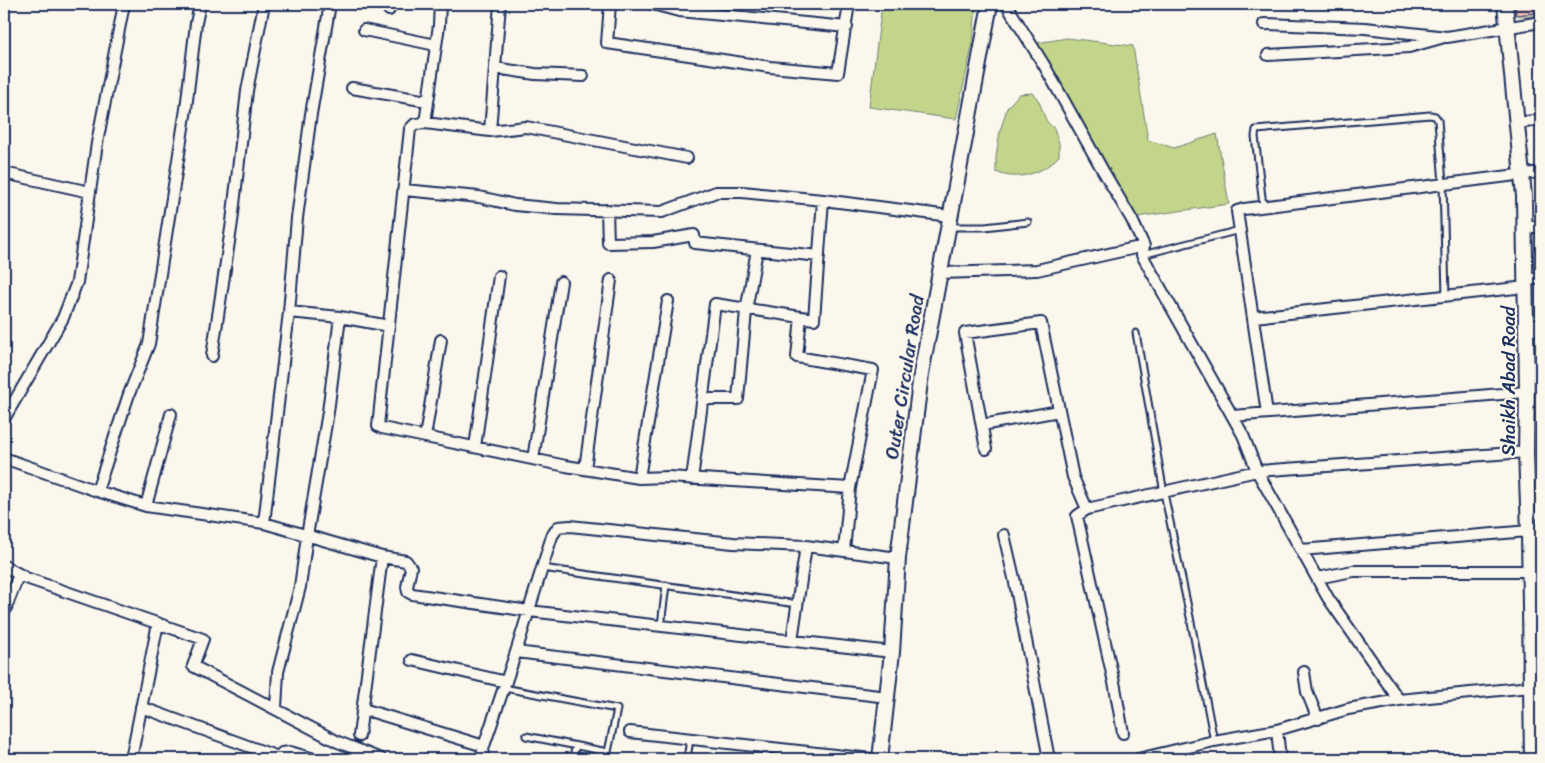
<svg xmlns="http://www.w3.org/2000/svg" width="1545" height="763" font-family="Sriracha,sans-serif">
	<style>
		.green { fill: #c3d58a; stroke: #6f8274 }
		.building { fill: #f8beb1; stroke: #1b2f5e; filter: url(#shadow) }
		.lines { fill: none; stroke-linecap: round; stroke-linejoin: round }
		.lane-casing { stroke: #1b2f5e; stroke-width: 9 }
		.street-casing { stroke: #1b2f5e; stroke-width: 14 }
		.secondary-casing { stroke: #1b2f5e; stroke-width: 18 }
		.lane { stroke: #fbf7ec; stroke-width: 5 }
		.street { stroke: #fbf7ec; stroke-width: 10 }
		.secondary { stroke: #fbf7ec; stroke-width: 14 }
		.labels { text-anchor: middle; stroke-width: 4.5; stroke-linejoin: round; paint-order: stroke }
		.street-label { font-size: 19px; fill: #1b2f5e; stroke: #fbf7ec }
	</style>
	<defs>
		<filter id="shadow"><feDropShadow dx="3" dy="5.5" stdDeviation="2.5" flood-color="#0004"/></filter>
	</defs>
	<rect width="100%" height="100%" fill="#fbf7ec"/>
	<filter id="ink" filterUnits="userSpaceOnUse"><feTurbulence type="fractalNoise" baseFrequency=".02" numOctaves="2"/><feDisplacementMap in="SourceGraphic" scale="10" xChannelSelector="R" yChannelSelector="G"/><feConvolveMatrix kernelMatrix="1 2 1 2 8 2 1 2 1" color-interpolation-filters="sRGB"/></filter>
	<g filter="url(#ink)">
		<path class="green" d="M882 4H976L973 43 956 119 869 107Z
			M1067 38 1133 46 1148 140 1174 148 1217 134 1229 204 1136 217 1037 43Z
			M1032 93C1045 103 1040 120 1054 128L1059 143V156C1044 173 1017 182 996 172V156L1000 131 1007 108 1019 94Z"/>
		<path class="building" d="M1515 4H1541V12L1516 15Z"/>
		<g class="lines">
			<g class="lane-casing">
				<path id="lane" d="M1263 206 1255 136 1256 130 1430 115 1435 116 1438 120 1443 184 1446 296
					M949 227H985L1028 222
					M1142 255 1240 230
					M1136 333 1164 493 1190 617 1214 741
					M1530 518 1541 514
					M542 568 797 604
					M661 625 666 585
					M504 688 617 709 608 752 526 736
					M572 759 576 746
					M687 759 690 739"/>
			</g>
			<g class="street-casing">
				<path id="street" d="M500 4 490 131 425 123 415 124 410 129 378 426 382 428 566 466 639 478 668 477 850 488
					M610 4 607 43 770 67 838 73 849 4
					M652 4 679 11 847 27
					M1006 4 1044 65 1102 169 1132 220 1144 246 1142 255 1243 435 1257 471 1328 598 1399 700
					M389 10 390 4
					M1264 24 1365 28 1447 37 1541 22
					M364 30 436 45
					M1268 55 1409 47 1441 38
					M495 68 535 74 583 76
					M352 88 427 101
					M425 123 439 25 440 4
					M1517 123 1541 120
					M490 131 526 127 687 158
					M4 173 90 192
					M404 190 479 197 515 205 557 209 662 212 716 192H742L823 200
					M607 210 608 243 653 242 694 235 695 243 819 256
					M1525 228 1541 226
					M940 273 1037 270 1144 246
					M1526 280 1541 278
					M289 312 340 317 389 326
					M801 317 797 357 873 370 850 488 844 551
					M1254 317 1526 287
					M212 356 232 222 247 91 264 4
					M703 399H738L746 311 757 250
					M1267 413 1237 211 1244 209 1541 172
					M1233 416 1527 392
					M4 419 63 318 77 282 97 143 124 4
					M982 425 1059 411
					M425 437 441 340
					M475 447 499 276
					M986 449 965 333 1041 323 1073 477 1087 509
					M4 458 97 491 146 506 264 523 382 557 406 561 411 568 407 587 408 592 412 594 529 611 892 652
					M533 459 561 282
					M585 469 611 280
					M639 478 668 301
					M692 479 715 304 814 319 823 200 950 216
					M97 491 129 394 149 344 186 109 196 23 200 4
					M146 506 171 414
					M264 523 289 312 297 218 311 114 330 4
					M1004 535 1014 578 1049 759
					M1301 550 1529 531
					M4 566 26 578 203 639 193 666 338 742 381 759
					M1317 578 1353 571H1530
					M4 613 19 574
					M792 640 806 546
					M516 652 887 697
					M412 660 506 682
					M1304 672 1307 692 1318 719
					M141 707 278 757
					M276 708 278 672 300 587 307 536 328 412 340 317
					M363 709 484 746
					M1277 730 1280 759
					M630 732 871 759
					M1123 733 1115 687 1077 516 1087 509 1257 471 1526 452
					M359 736 382 557
					M131 759 158 623
					M277 759 282 753 290 752 314 759
					M481 759 484 746 516 652 552 536 558 527 570 526 733 543 806 546 898 558
					M1138 759 1214 741 1277 730 1348 709 1399 700 1531 687"/>
			</g>
			<g class="secondary-casing">
				<path id="secondary" d="M1505 4 1524 196 1527 392 1526 452 1529 531 1532 759
					M1526 329 1541 327
					M880 759 892 652 898 558 921 374 990 4"/>
			</g>
			<use href="#lane" class="lane"/>
			<use href="#street" class="street"/>
			<use href="#secondary" class="secondary"/>
		</g>
	</g>
	<g class="labels">
		<g class="street-label">
			<text transform="translate(904 377) rotate(-81)" y="7">Outer Circular Road</text>
			<text transform="translate(1508 381) rotate(-90)" y="7">Shaikh Abad Road</text>
		</g>
	</g>
	<rect width="1545" height="763" fill="none" stroke="#fbf7ec" stroke-width="20"/>
	<rect x="10" y="10" width="1525" height="743" fill="none" stroke="#1b2f5e" stroke-width="2" filter="url(#ink)"/>
</svg>
